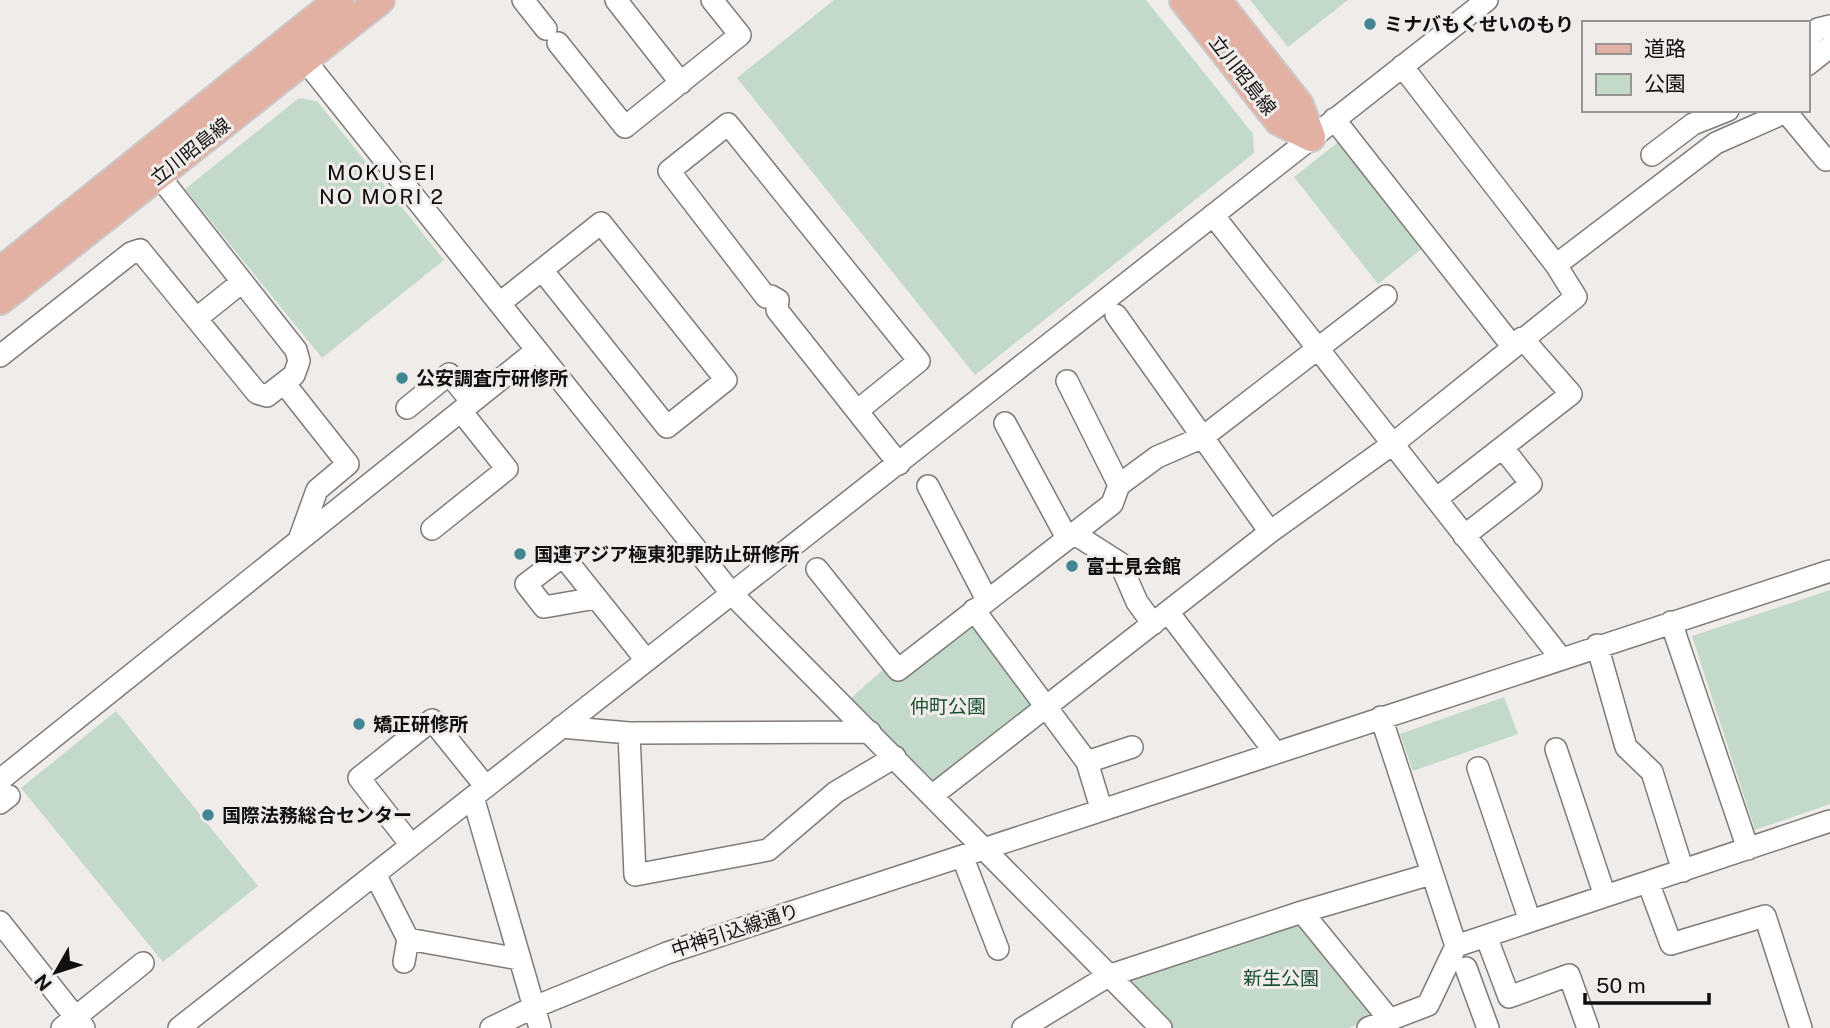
<svg xmlns="http://www.w3.org/2000/svg" width="1830" height="1028" font-family="'Public Sans','Noto Sans JP',sans-serif">
	<style>
		.green { fill: #c3daca }
		.lines { fill: none; stroke-linecap: round; stroke-linejoin: round }
		.minor-casing { stroke: #7e7b78; stroke-width: 24 }
		.major-casing { stroke: #cbcaca; stroke-width: 32 }
		.minor { stroke: #fff; stroke-width: 21 }
		.major { stroke: #e2b1a4; stroke-width: 28 }
		.poi-dot { fill: #418793; stroke: #f0ecea; stroke-width: 2.5 }
		.labels { text-anchor: middle; stroke-width: 6; stroke-linejoin: round; paint-order: stroke }
		.poi-label { font-size: 19px; font-weight: bold; fill: #110f0e; stroke: #f0ecea; text-anchor: start }
		.street-label { font-size: 19px; fill: #110f0e; stroke: #f0ecea }
		.park-label { font-size: 19px; fill: #184f30; stroke: #f0ecea }
		.neighbourhood-label { font-size: 21px; letter-spacing: 2px; fill: #110f0e; stroke: #f0ecea }
	</style>
	<rect width="100%" height="100%" fill="#f0ecea"/>
	<path class="green" d="M834 0H1146L1253 134 1254 153 975 375 737 78Z
		M1250 0H1348L1288 47Z
		M299 98 317 101 444 260 322 358 185 189Z
		M1341 140 1425 246 1378 284 1294 177Z
		M1830 590V804L1755 830 1692 636Z
		M976 620 1038 701 934 781 851 698 886 667Z
		M1504 697 1518 734 1413 771 1400 734Z
		M116 711 258 886 163 962 21 788Z
		M1301 919 1374 1017 1349 1028H1171L1123 981Z"/>
	<g class="lines">
		<g class="minor-casing">
			<path id="minor" d="M523 0 546 29
				M616 0 681 83
				M1807 39 1818 29 1830 26
				M558 43 625 127 740 35 712 0
				M296 49 732 594 1161 1028
				M1807 65 1830 47
				M1334 119 1513 347
				M1652 155 1693 124 1728 110
				M1213 215 1560 657
				M1556 265 1716 143 1786 112 1826 160 1830 158
				M766 297 669 171 728 124 919 361 857 411
				M766 297 771 296 778 300 777 310 899 464
				M500 303 601 223 726 380 667 427 542 270
				M1116 315 1270 532
				M197 318 242 282
				M0 356 131 253 140 250 257 393 267 396 294 375 299 361 296 350 159 176
				M1067 381 1119 485
				M284 383 348 464 317 490 299 540
				M407 408 449 374 472 402
				M1005 423 1067 538
				M928 486 987 600
				M1436 499 1571 394 1522 338
				M432 529 507 469 461 411
				M1073 533 1120 563 1137 602 1153 624
				M1464 536 1531 484 1503 448
				M817 569 898 670 1112 504 1119 485 1157 457 1203 437 1386 296
				M596 598 544 607 526 584 563 556 635 646 645 659
				M974 610 1087 762 1101 808
				M1168 612 1274 751
				M1671 622 1748 849
				M1597 645 1626 747 1652 772 1683 871
				M1381 717 1456 946 1830 821
				M561 727 629 733 870 732
				M629 733 635 875 768 850 836 792 895 757
				M1556 749 1605 896
				M1087 762 1132 747
				M1478 768 1530 921
				M0 780 537 350
				M933 795 1270 532 1394 443 1576 297 1556 265 1402 66
				M473 797 540 1028
				M0 803 9 796
				M411 845 359 778 432 720 486 787
				M966 866 998 949
				M375 874 408 939 404 962
				M1648 882 1671 944 1765 916 1801 1028
				M1302 912 1389 1019
				M0 922 84 1028
				M1486 936 1509 997 1569 975 1588 1028
				M408 939 519 959
				M1466 968 1488 1028
				M62 1028 143 963
				M179 1028 1487 0
				M491 1028 532 1008 667 953 1830 571
				M1023 1028 1108 976 1302 912 1431 874
				M1368 1028 1428 1005 1456 946"/>
		</g>
		<g class="major-casing">
			<path id="major" d="M1184 0 1279 121 1311 137
				M1216 0 1299 105 1311 137
				M0 272 339 0
				M0 300 380 0"/>
		</g>
		<use href="#minor" class="minor"/>
		<use href="#major" class="major"/>
	</g>
	<g class="poi-dot">
		<circle cx="1370" cy="24" r="7"/>
		<circle cx="402" cy="378" r="7"/>
		<circle cx="520" cy="554" r="7"/>
		<circle cx="1072" cy="566" r="7"/>
		<circle cx="359" cy="724" r="7"/>
		<circle cx="208" cy="815" r="7"/>
	</g>
	<g class="labels">
		<g class="poi-label">
			<text x="1384" y="31">ミナバもくせいのもり</text>
			<text x="416" y="385">公安調査庁研修所</text>
			<text x="534" y="561">国連アジア極東犯罪防止研修所</text>
			<text x="1086" y="573">富士見会館</text>
			<text x="373" y="731">矯正研修所</text>
			<text x="222" y="822">国際法務総合センター</text>
		</g>
		<g class="street-label">
			<text transform="translate(1243 75) rotate(52)" y="7">立川昭島線</text>
			<text transform="translate(190 151) rotate(-38)" y="7">立川昭島線</text>
			<text transform="translate(735 930) rotate(-18)" y="7">中神引込線通り</text>
		</g>
		<g class="park-label">
			<text x="948" y="713">仲町公園</text>
			<text x="1281" y="985">新生公園</text>
		</g>
		<g class="neighbourhood-label">
			<text x="382" y="180">MOKUSEI<tspan x="382" dy="24">NO MORI 2</tspan></text>
		</g>
	</g>
	<rect x="1582" y="21" width="228" height="91" fill="#f0ecea" stroke="#979492" stroke-width="2"/>
	<rect x="1596" y="44" width="35" height="10" fill="#e2b1a4" stroke="#979492" stroke-width="2"/>
	<text x="1644" y="56" font-size="21" fill="#110f0e">道路</text>
	<rect x="1596" y="74" width="35" height="21" fill="#c3daca" stroke="#979492" stroke-width="2"/>
	<text x="1644" y="91" font-size="21" fill="#110f0e">公園</text>
	<g transform="translate(56 972) rotate(231)" stroke="#f0ecea" stroke-width="5" paint-order="stroke">
	<path d="M0-5L12 26L0 18L-12 26Z" fill="#110f0e"/>
	<text y="-10" font-size="19" font-weight="bold" text-anchor="middle" fill="#110f0e">N</text>
	</g>
	<path d="M1585 993v10h124v-10" fill="none" stroke="#110f0e" stroke-width="3.5"/>
	<text x="1596" y="993" font-size="21" fill="#110f0e" stroke="#f0ecea" stroke-width="5" paint-order="stroke">50 m</text>
</svg>
